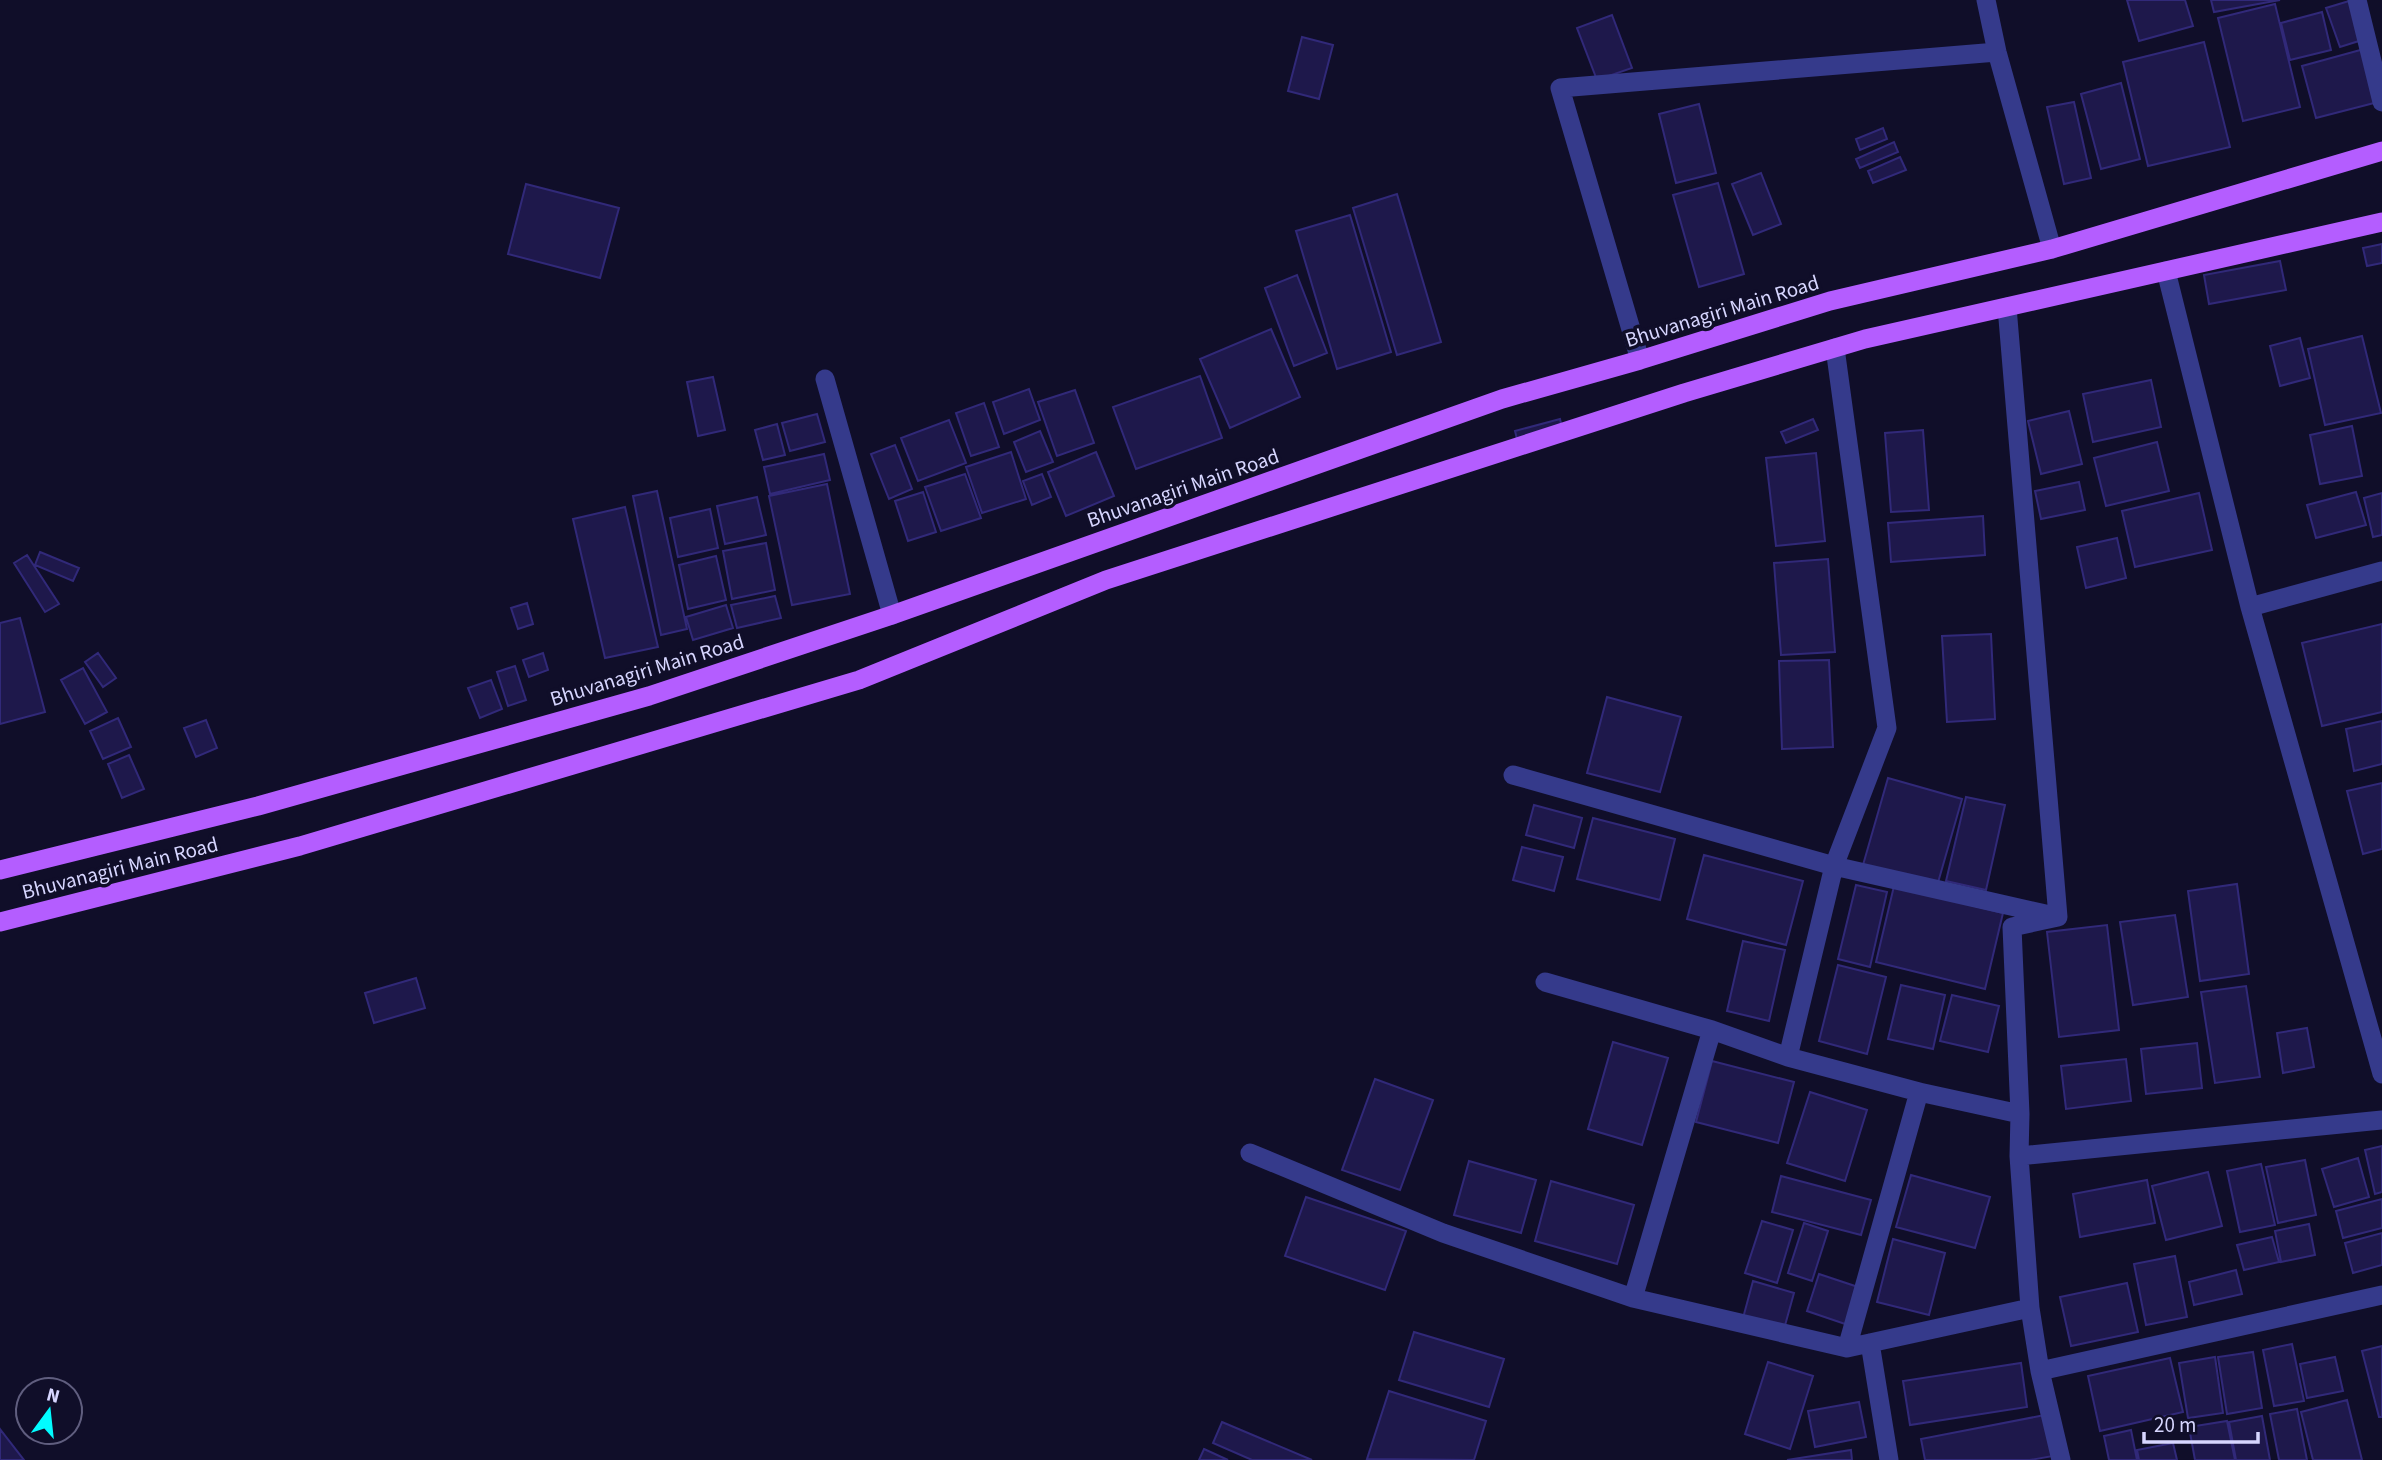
<svg xmlns="http://www.w3.org/2000/svg" width="2382" height="1460" font-family="'Source Sans 3',sans-serif">
	<style>
		.building { fill: #1e184b; stroke: #312979; stroke-width: 2 }
		.lines { fill: none; stroke-linecap: round; stroke-linejoin: round }
		.minor { stroke: #353a8b; stroke-width: 19 }
		.primary { stroke: #b45dff; stroke-width: 19 }
		.labels { text-anchor: middle; stroke-width: 7; stroke-linejoin: round; paint-order: stroke }
		.street-label { font-size: 21px; fill: #d7d6ff; stroke: #100e29 }
	</style>
	<rect width="100%" height="100%" fill="#100e29"/>
	<path class="building" d="M2127 0H2185L2193 26 2139 41Z
		M2211 0H2280L2214 12Z
		M2349 1 2362 40 2340 47 2326 8Z
		M2275 4 2300 107 2243 121 2218 18Z
		M2322 12 2331 50 2290 60 2281 23Z
		M1612 15 1632 68 1597 80 1577 28Z
		M1302 37 1333 45 1319 99 1288 91Z
		M2204 42 2230 147 2148 166 2123 62Z
		M2364 49 2378 102 2316 118 2302 66Z
		M2121 83 2140 159 2101 169 2081 94Z
		M2074 102 2091 178 2064 184 2047 107Z
		M1699 104 1716 173 1676 183 1659 114Z
		M1883 128 1887 139 1860 150 1856 139Z
		M1894 142 1898 152 1860 168 1856 159Z
		M1900 157 1906 170 1873 183 1868 171Z
		M1761 173 1781 224 1753 235 1732 184Z
		M1718 183 1744 274 1699 287 1673 195Z
		M526 184 619 208 600 278 508 254Z
		M1397 194 1441 342 1397 355 1353 208Z
		M1350 215 1391 352 1337 369 1296 231Z
		M2382 244V263L2367 266 2363 248Z
		M2280 261 2286 290 2209 304 2204 275Z
		M1297 275 1327 353 1294 366 1265 288Z
		M1271 329 1300 397 1230 428 1200 359Z
		M2362 336 2381 413 2325 425 2308 349Z
		M2300 338 2310 378 2280 386 2270 346Z
		M1200 376 1222 438 1136 469 1113 407Z
		M713 377 725 430 698 436 687 382Z
		M2151 380 2161 427 2093 442 2083 394Z
		M1029 389 1040 420 1004 434 993 402Z
		M1075 390 1094 443 1057 456 1038 402Z
		M984 403 999 447 971 456 956 413Z
		M2069 411 2082 464 2041 474 2028 421Z
		M817 414 825 442 790 451 782 423Z
		M1560 419 1563 432 1518 443 1515 431Z
		M1813 419 1818 430 1786 443 1781 432Z
		M949 420 966 463 918 481 901 438Z
		M777 424 785 455 763 460 755 430Z
		M2352 426 2362 476 2320 484 2310 435Z
		M1923 430 1929 510 1891 512 1885 433Z
		M1040 431 1053 462 1026 472 1014 442Z
		M2157 442 2169 491 2106 506 2094 458Z
		M895 445 912 489 889 499 871 454Z
		M1011 452 1026 499 982 513 966 467Z
		M1096 452 1114 496 1066 516 1048 472Z
		M1816 453 1825 541 1776 546 1766 458Z
		M824 454 830 480 770 494 764 467Z
		M965 474 981 518 941 531 925 487Z
		M1042 474 1051 497 1032 505 1023 481Z
		M2079 482 2085 510 2041 519 2035 491Z
		M827 484 850 594 792 605 769 496Z
		M657 491 687 629 661 635 633 496Z
		M923 492 936 532 908 541 895 501Z
		M2356 492 2366 525 2316 538 2307 505Z
		M2199 493 2212 550 2135 567 2122 511Z
		M2382 493V535L2373 537 2364 498Z
		M757 497 766 535 725 544 717 506Z
		M625 507 658 647 605 658 573 519Z
		M710 509 718 548 678 557 670 518Z
		M1983 516 1985 555 1891 562 1888 523Z
		M2117 538 2126 578 2086 588 2077 547Z
		M766 543 775 590 732 599 723 551Z
		M40 552 79 568 73 581 35 565Z
		M27 555 59 604 45 612 14 563Z
		M716 556 726 600 688 609 679 565Z
		M1828 559 1835 652 1781 655 1774 563Z
		M775 596 781 618 737 628 731 605Z
		M527 603 533 624 518 629 511 608Z
		M726 605 733 628 693 640 686 617Z
		M20 618 45 712 0 724V623Z
		M2382 624V712L2322 726 2302 643Z
		M1991 634 1995 719 1947 722 1942 636Z
		M98 653 116 678 103 687 85 662Z
		M543 653 548 670 529 677 523 660Z
		M1829 660 1833 747 1782 749 1779 661Z
		M515 666 526 700 508 706 497 672Z
		M83 668 107 712 85 724 61 680Z
		M491 680 502 709 480 718 468 688Z
		M1607 697 1681 717 1660 792 1587 773Z
		M118 718 131 747 103 759 90 731Z
		M206 720 217 748 196 757 184 728Z
		M2382 721V764L2354 771 2346 729Z
		M129 755 144 789 122 798 108 764Z
		M1888 778 1962 799 1937 886 1863 865Z
		M2382 783V849L2363 854 2347 791Z
		M1966 797 2005 805 1986 890 1946 881Z
		M1534 805 1582 818 1574 848 1526 835Z
		M1593 818 1675 839 1660 900 1577 879Z
		M1522 847 1563 857 1554 891 1513 880Z
		M1704 855 1803 881 1786 945 1687 919Z
		M2237 884 2249 974 2200 981 2188 891Z
		M1856 885 1887 892 1870 967 1838 959Z
		M1894 886 2003 913 1985 989 1876 962Z
		M2175 915 2188 997 2133 1005 2120 922Z
		M2107 925 2119 1030 2059 1037 2047 932Z
		M1743 941 1785 950 1769 1021 1727 1011Z
		M1838 965 1886 977 1867 1054 1819 1041Z
		M416 978 425 1008 374 1023 365 993Z
		M1901 985 1945 995 1933 1049 1888 1039Z
		M2246 986 2260 1077 2215 1083 2201 992Z
		M1952 995 1999 1006 1988 1052 1940 1041Z
		M2307 1028 2314 1067 2283 1073 2277 1033Z
		M1613 1042 1668 1058 1642 1145 1588 1129Z
		M2197 1043 2202 1088 2146 1094 2141 1049Z
		M2126 1059 2131 1101 2066 1109 2061 1066Z
		M1712 1061 1794 1082 1778 1143 1696 1122Z
		M1375 1079 1433 1100 1400 1190 1342 1170Z
		M1810 1092 1867 1110 1845 1181 1787 1163Z
		M2382 1146V1192L2375 1194 2365 1150Z
		M2358 1158 2369 1197 2334 1207 2322 1169Z
		M2305 1160 2316 1215 2278 1223 2266 1167Z
		M1469 1161 1536 1180 1521 1233 1454 1215Z
		M2261 1164 2275 1225 2240 1232 2227 1171Z
		M2208 1172 2222 1226 2166 1240 2152 1186Z
		M1911 1175 1990 1197 1975 1248 1896 1227Z
		M1781 1176 1871 1200 1861 1235 1772 1212Z
		M2147 1180 2155 1223 2080 1237 2073 1194Z
		M1551 1181 1634 1205 1617 1264 1535 1241Z
		M1306 1197 1406 1231 1385 1290 1285 1256Z
		M2382 1199V1228L2343 1238 2336 1211Z
		M1762 1221 1793 1230 1777 1283 1745 1273Z
		M1804 1223 1828 1231 1812 1281 1788 1273Z
		M2309 1224 2315 1255 2281 1262 2275 1231Z
		M2382 1233V1265L2353 1273 2345 1243Z
		M2272 1237 2279 1262 2244 1270 2237 1245Z
		M1893 1239 1945 1253 1929 1315 1877 1302Z
		M2175 1256 2187 1317 2146 1325 2134 1264Z
		M2236 1270 2242 1294 2194 1305 2189 1282Z
		M1819 1274 1861 1288 1848 1325 1807 1311Z
		M1753 1281 1794 1293 1784 1329 1743 1318Z
		M2127 1283 2138 1332 2071 1346 2060 1297Z
		M1414 1332 1504 1359 1489 1407 1399 1380Z
		M2292 1344 2304 1401 2274 1406 2263 1350Z
		M2382 1346V1417H2379L2362 1351Z
		M2253 1352 2262 1408 2227 1414 2218 1357Z
		M2215 1357 2223 1413 2188 1418 2179 1363Z
		M2335 1357 2343 1391 2307 1398 2300 1364Z
		M2170 1358 2183 1412 2100 1431 2088 1376Z
		M1768 1362 1813 1376 1790 1449 1745 1434Z
		M2021 1363 2027 1407 1910 1425 1903 1381Z
		M1389 1391 1486 1421 1474 1460 1367 1459Z
		M2347 1400 2362 1460H2313L2301 1412Z
		M1859 1402 1866 1437 1815 1447 1808 1411Z
		M2297 1409 2307 1460H2279L2270 1414Z
		M2045 1415 2053 1456 2030 1460H1925L1921 1439Z
		M2262 1416 2270 1460H2236L2229 1422Z
		M2227 1421 2235 1460H2195L2189 1427Z
		M1222 1422 1312 1460H1252L1213 1443Z
		M0 1429 24 1460H0Z
		M2131 1430 2137 1460H2109L2104 1436Z
		M2173 1443 2177 1460H2139L2137 1450Z
		M1204 1449 1228 1460H1199Z
		M1851 1450 1852 1460H1787Z"/>
	<g class="lines">
		<path class="minor" d="M1986 0 1997 52 2052 249
			M2357 0 2382 102
			M2166 271 2250 607 2382 1074
			M2007 307 2058 917 2012 927 2020 1114 2019 1156 2030 1308 2040 1371 2061 1460
			M1640 360 1560 88 1997 52
			M825 379 892 615
			M2250 607 2382 571
			M1513 775 1834 866 2050 915
			M1545 982 1712 1030 1788 1057 1919 1092 2020 1114
			M1788 1057 1834 866 1887 728 1835 348
			M1250 1153 1443 1233 1633 1298 1847 1348 2030 1308
			M2019 1156 2382 1120
			M1633 1298 1712 1030
			M1870 1343 1889 1460
			M1847 1348 1919 1092
			M2040 1371 2382 1295"/>
		<path class="primary" d="M0 870 258 806 649 696 892 615 1502 399 1640 360 1830 301 2052 249 2382 151
			M0 922 300 846 859 680 1106 580 1684 393 1865 339 2382 222"/>
	</g>
	<g class="labels">
		<g class="street-label">
			<text transform="translate(1722 311) rotate(-17)" y="7">Bhuvanagiri Main Road</text>
			<text transform="translate(1183 488) rotate(-19)" y="7">Bhuvanagiri Main Road</text>
			<text transform="translate(647 670) rotate(-17)" y="7">Bhuvanagiri Main Road</text>
			<text transform="translate(120 868) rotate(-14)" y="7">Bhuvanagiri Main Road</text>
		</g>
	</g>
	<g transform="translate(49 1411) rotate(15)"><circle r="33" fill="#100e29" stroke="#605e7f" stroke-width="2"/>
	<path d="M0-5L12 26L0 18L-12 26Z" fill="#02fcff"/>
	<text y="-10" font-size="19" font-weight="bold" text-anchor="middle" fill="#d7d6ff">N</text>
	</g>
	<path d="M2144 1432v10h114v-10" fill="none" stroke="#d7d6ff" stroke-width="3.5"/>
	<text x="2154" y="1432" font-size="21" fill="#d7d6ff" stroke="#100e29" stroke-width="5" paint-order="stroke">20 m</text>
</svg>
